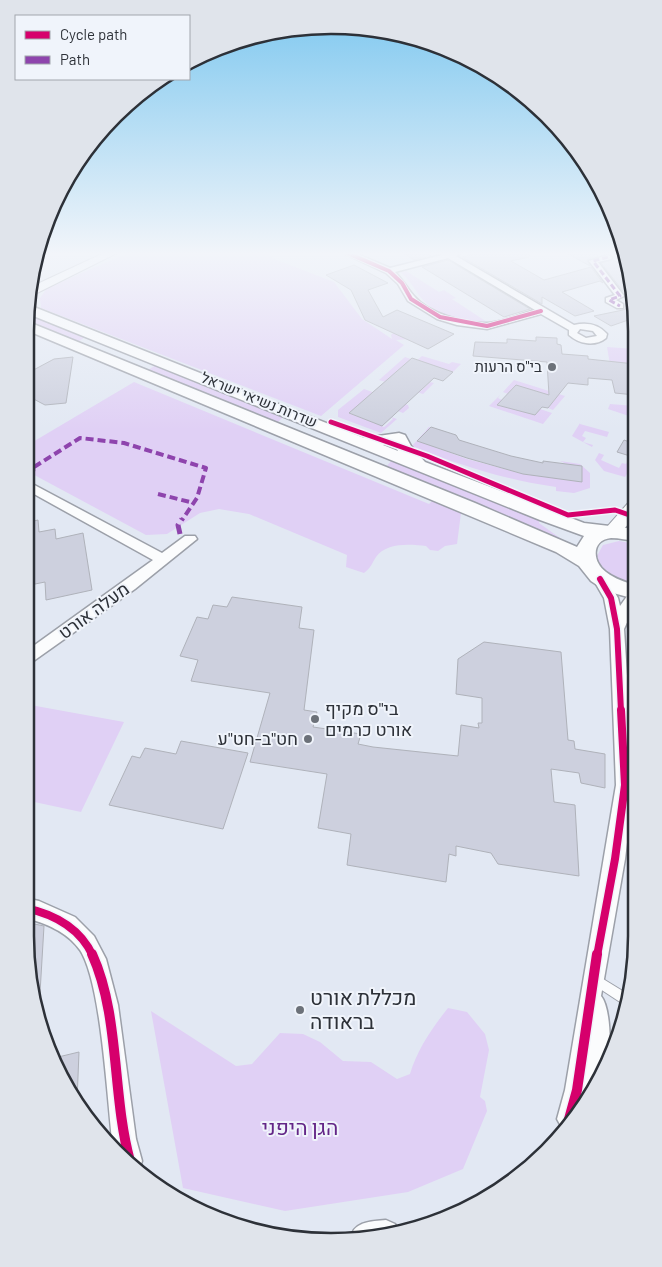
<svg xmlns="http://www.w3.org/2000/svg" width="662" height="1267" font-family="Barlow,Heebo,sans-serif">
	<style>
		.green { fill: #e0d0f5 }
		.building { fill: #cdd0de; stroke: #afb2ba }
		.lines { fill: none; stroke-linecap: round; stroke-linejoin: round }
		.service-casing { stroke: #9ca0a9; stroke-width: 2 }
		.minor-casing { stroke: #9ca0a9; stroke-width: 3 }
		.tertiary-casing { stroke: #9ca0a9; stroke-width: 2 }
		.secondary-casing { stroke: #9ca0a9; stroke-width: 3 }
		.service { fill: #fbfcfd; fill-rule: evenodd }
		.minor { fill: #fbfcfd; fill-rule: evenodd }
		.tertiary { fill: #fbfcfd; fill-rule: evenodd }
		.secondary { fill: #fbfcfd; fill-rule: evenodd }
		.quiet-far2 { stroke: #8e44ad; stroke-width: 3; stroke-dasharray: 6 3; stroke-linecap: butt }
		.quiet-far1 { stroke: #8e44ad; stroke-width: 4; stroke-dasharray: 8 4; stroke-linecap: butt }
		.quiet { stroke: #8e44ad; stroke-width: 5; stroke-dasharray: 10 5; stroke-linecap: butt }
		.cycleway-far4-casing { stroke: #f0f4fb; stroke-width: 5.5 }
		.cycleway-far3-casing { stroke: #f0f4fb; stroke-width: 8 }
		.cycleway-far2-casing { stroke: #f0f4fb; stroke-width: 9 }
		.cycleway-far1-casing { stroke: #f0f4fb; stroke-width: 11 }
		.cycleway-casing { stroke: #f0f4fb; stroke-width: 13 }
		.cycleway-far4 { stroke: #d6006c; stroke-width: 4 }
		.cycleway-far3 { stroke: #d6006c; stroke-width: 5 }
		.cycleway-far2 { stroke: #d6006c; stroke-width: 6 }
		.cycleway-far1 { stroke: #d6006c; stroke-width: 8 }
		.cycleway { stroke: #d6006c; stroke-width: 10 }
		.poi-dot { fill: #6c7179; stroke: #f0f4fb; stroke-width: 2 }
		.labels { text-anchor: middle; stroke-width: 4; stroke-linejoin: round; paint-order: stroke }
		.far-poi-label { font-size: 15px; fill: #2d3138; stroke: #f0f4fb; text-anchor: end }
		.far-street-label { font-size: 15px; fill: #2d3138; stroke: #f0f4fb }
		.street-label { font-size: 18px; fill: #2d3138; stroke: #f0f4fb }
		.poi-label { font-size: 18px; fill: #2d3138; stroke: #f0f4fb; text-anchor: start }
		.near-poi-label { font-size: 21px; fill: #2d3138; stroke: #f0f4fb; text-anchor: start }
		.near-park-label { font-size: 21px; fill: #632687; stroke: #f0f4fb }
		.rim { fill: none; stroke: #2d3138; stroke-width: 2.5 }
	</style>
	<rect width="100%" height="100%" fill="#e2e8f3"/>
	<path class="green" d="M130 252H265L274 259 334 282 362 319 392 339 391 335 394 332 410 339 396 340 404 345 321 416 41 308 40 298 47 288Z
		M406 271 439 292 444 290 456 298 452 299 487 322C467 325 440 317 425 302 416 293 411 280 400 272Z
		M37 317 85 337 78 342 28 321Z
		M607 347 635 349V395L615 393Z
		M422 356 449 364 452 362 461 364 453 372 432 365 389 380 421 391 430 382 434 383 423 394 379 380 405 357 416 361Z
		M156 365 283 417 276 424 148 370Z
		M514 380 565 396 553 410 548 408 556 398 516 385 508 394 503 392Z
		M134 382 429 504 432 501 461 513 457 544 445 546 438 551 430 550 426 546C411 544 386 542 376 557 372 563 371 568 364 573L346 567 347 555 249 514 219 509 200 513 167 534 146 535 25 470 26 446Z
		M364 389 408 405 409 408 403 413 398 411 349 413 384 427 393 419 391 417 397 419 381 433 338 417V410Z
		M500 395 498 398 502 400 498 405 535 415 540 409 552 413 543 424 489 406Z
		M610 404 635 406V418L608 409Z
		M580 423V424L609 432 607 437 585 431 582 436 586 438 583 442 593 445 592 447 572 436Z
		M429 427 438 431H426L418 441 467 459 523 474 582 481V471L560 461 580 464 590 473V488L574 493 556 491V487C505 480 459 465 412 446Z
		M635 447V466L631 475 627 474 625 477 604 471 595 460 599 453 604 455 601 460 619 468 622 463 626 464Z
		M392 460 539 519V523L564 541 386 467Z
		M619 541 635 544V582C619 582 601 572 597 556L603 545Z
		M25 704 124 722 81 812 25 800Z
		M448 1008 467 1012 485 1034 489 1050 480 1097 485 1101 487 1111 463 1169 408 1192 285 1211 183 1188 151 1011 236 1066 252 1064 280 1033 303 1034 320 1042 343 1061 371 1062 397 1079 410 1074C417 1050 432 1028 448 1008Z"/>
	<path class="building" d="M402 252H425L431 256 414 260Z
		M482 252H529V257L511 261 544 280 591 267 603 283 600 281 562 292 594 311 575 316 542 297V304L462 257Z
		M565 252H597L598 256 587 260 590 266Z
		M448 260 530 309 504 317 422 267Z
		M613 260 628 268 634 300 626 295 601 263Z
		M354 265 388 283 368 290 383 317 397 310 454 334 428 349 365 320 351 290 326 275Z
		M634 305V318L611 326 594 316 623 310Z
		M536 337 557 338V344L561 345 562 354 588 356V359L635 364V395L615 393 612 380 588 378V385L568 383 548 408 542 407 535 415 497 405 516 385 549 395 547 362 473 356 475 342 507 343V339L536 341Z
		M73 357 66 403 45 405 26 395V374L54 359Z
		M412 358 453 372 443 381 434 378 382 426 349 413Z
		M431 427 456 435 459 440 511 456 543 463V461L582 466V482L523 474 467 458 417 441Z
		M624 440 635 444 630 456 617 452Z
		M38 520 39 532 55 529 56 539 83 533 92 590 46 600 45 582 25 586V523Z
		M232 597 302 607 299 628 314 630 304 710 317 712 313 727 361 734 358 744 373 747 458 756 461 725 479 728 478 723H482V698L456 694 458 659 484 642 561 652 568 740 574 741 575 749 605 754V788L581 783 579 773 551 769 554 802 575 805 579 876 498 864 491 853 456 846V856L449 854 446 882 347 865 351 834 318 828 327 774 250 762 270 693 191 681 198 660 180 656 197 617 208 619 213 605 227 607Z
		M181 741 248 753 223 829 109 805 132 756 140 758 145 748 176 754Z
		M25 922 44 926 40 993H34L25 936Z
		M79 1052 77 1101 54 1058Z"/>
	<g class="lines">
		<g class="service-casing">
			<path id="service" d="M595 974 626 993 623 1004 591 983 590 979 591 975Z"/>
		</g>
		<g class="minor-casing">
			<path id="minor" d="M341 252H353L390 268 442 255 439 252H458L459 254 456 256 574 325C587 322 598 324 607 334L606 338C595 347 579 344 569 335V330L541 314 487 329 457 325 437 319 408 301 398 284 386 273ZM448 258 535 310C520 314 501 323 486 323 465 324 428 313 414 296 407 288 403 280 395 272ZM580 329 593 331 597 336 586 338 577 333Z
				M608 255 612 257 611 259 598 262 624 296 616 300 623 304V308H617L606 302V298L615 295 589 261Z
				M25 480 162 553 185 536H195L197 539 135 589 25 667V652L153 560 25 489Z
				M600 574 605 575 618 598 620 606 630 592 635 591V605L624 629 634 785 625 859 601 996C611 1008 612 1054 606 1070 604 1075 598 1081 594 1086L590 1079 587 1095 562 1128 557 1119 565 1090 616 785 610 629 604 598 593 579Z
				M25 898 39 901 75 917 94 936 106 959 118 1005 136 1139 142 1161 139 1170 114 1146 112 1139C107 1096 101 982 80 950 67 932 46 923 25 918Z
				M386 1220 395 1224 398 1230 351 1241C350 1222 371 1221 386 1220Z"/>
		</g>
		<g class="tertiary-casing">
			<path id="tertiary" d="M106 252H119L29 297 33 286Z
				M635 501V516L618 536H606L604 532 606 528 629 502Z"/>
		</g>
		<g class="secondary-casing">
			<path id="secondary" d="M28 302 34 307 364 438 399 433 405 435 411 446 425 462 584 523 635 529V541C628 540 619 538 611 538 591 540 592 562 606 572 615 579 625 582 635 585V599L606 591 591 581 579 566 556 552 26 330V321L475 503 577 547 584 536 540 520 26 313ZM394 443 398 451 383 445Z"/>
		</g>
		<use href="#service" class="service"/>
		<use href="#minor" class="minor"/>
		<use href="#tertiary" class="tertiary"/>
		<use href="#secondary" class="secondary"/>
		<path class="quiet-far2" d="M608 257 593 261 620 296 609 300 620 306"/>
		<path class="quiet-far1" d="M25 463 34 467 32 476
			M34 467 80 438 124 443 206 468 197 498 182 520
			M158 494 194 503"/>
		<path class="quiet" d="M180 534 178 525 182 519"/>
		<g class="cycleway-far4-casing">
			<path id="cycleway-far4" d="M345 252 389 271 402 283 411 299 440 317 487 326 541 311"/>
		</g>
		<g class="cycleway-far3-casing">
			<path id="cycleway-far3" d="M331 422 427 456 568 515 615 510 635 517"/>
		</g>
		<g class="cycleway-far2-casing">
			<path id="cycleway-far2" d="M600 579 611 598 617 629 621 711"/>
		</g>
		<g class="cycleway-far1-casing">
			<path id="cycleway-far1" d="M25 908C54 914 80 928 93 956
				M597 956 615 859 625 785 621 710"/>
		</g>
		<g class="cycleway-casing">
			<path id="cycleway" d="M92 954C120 1015 112 1096 130 1161
				M569 1119 577 1090 597 954"/>
		</g>
		<use href="#cycleway-far4" class="cycleway-far4"/>
		<use href="#cycleway-far3" class="cycleway-far3"/>
		<use href="#cycleway-far2" class="cycleway-far2"/>
		<use href="#cycleway-far1" class="cycleway-far1"/>
		<use href="#cycleway" class="cycleway"/>
	</g>
	<linearGradient id="sky" x2="0" y2="1"><stop stop-color="#7cc7ef"/><stop offset="0.59" stop-color="#f2f5fa"/><stop offset="1" stop-color="#f2f5fa" stop-opacity="0"/></linearGradient>
	<rect width="662" height="430" fill="url(#sky)"/>
	<g class="poi-dot">
		<circle cx="552" cy="367" r="5"/>
		<circle cx="315" cy="719" r="5"/>
		<circle cx="308" cy="739" r="5"/>
		<circle cx="300" cy="1010" r="5"/>
	</g>
	<g class="labels">
		<g class="far-poi-label">
			<text x="542" y="372">בי"ס הרעות</text>
		</g>
		<g class="far-street-label">
			<text transform="translate(259 400) rotate(22)" y="5">שדרות נשיאי ישראל</text>
		</g>
		<g class="street-label">
			<text transform="translate(94 611) rotate(-36)" y="6">מעלה אורט</text>
		</g>
		<g class="poi-label">
			<text x="325" y="715">בי"ס מקיף<tspan x="325" dy="21">אורט כרמים</tspan></text>
			<text x="298" y="745" text-anchor="end">חט"ב-חט"ע</text>
		</g>
		<g class="near-poi-label">
			<text x="310" y="1005">מכללת אורט<tspan x="310" dy="24">בראודה</tspan></text>
		</g>
		<g class="near-park-label">
			<text x="300" y="1135">הגן היפני</text>
		</g>
	</g>
	<path d="M0 0H662V1267H0ZM331 34H331A297 297 0 0 1 628 331V936A297 297 0 0 1 331 1233H331A297 297 0 0 1 34 936V331A297 297 0 0 1 331 34Z" fill="#e0e4eb" fill-rule="evenodd"/>
	<path class="rim" d="M331 34H331A297 297 0 0 1 628 331V936A297 297 0 0 1 331 1233H331A297 297 0 0 1 34 936V331A297 297 0 0 1 331 34Z"/>
	<rect x="15" y="15" width="175" height="65" fill="#f0f4fb" stroke="#a2a6ad"/>
	<rect x="25" y="31" width="25" height="8" fill="#d6006c" stroke="#a2a6ad"/>
	<text x="60" y="40" font-size="15" fill="#2d3138">Cycle path</text>
	<rect x="25" y="56" width="25" height="8" fill="#8e44ad" stroke="#a2a6ad"/>
	<text x="60" y="65" font-size="15" fill="#2d3138">Path</text>
</svg>
